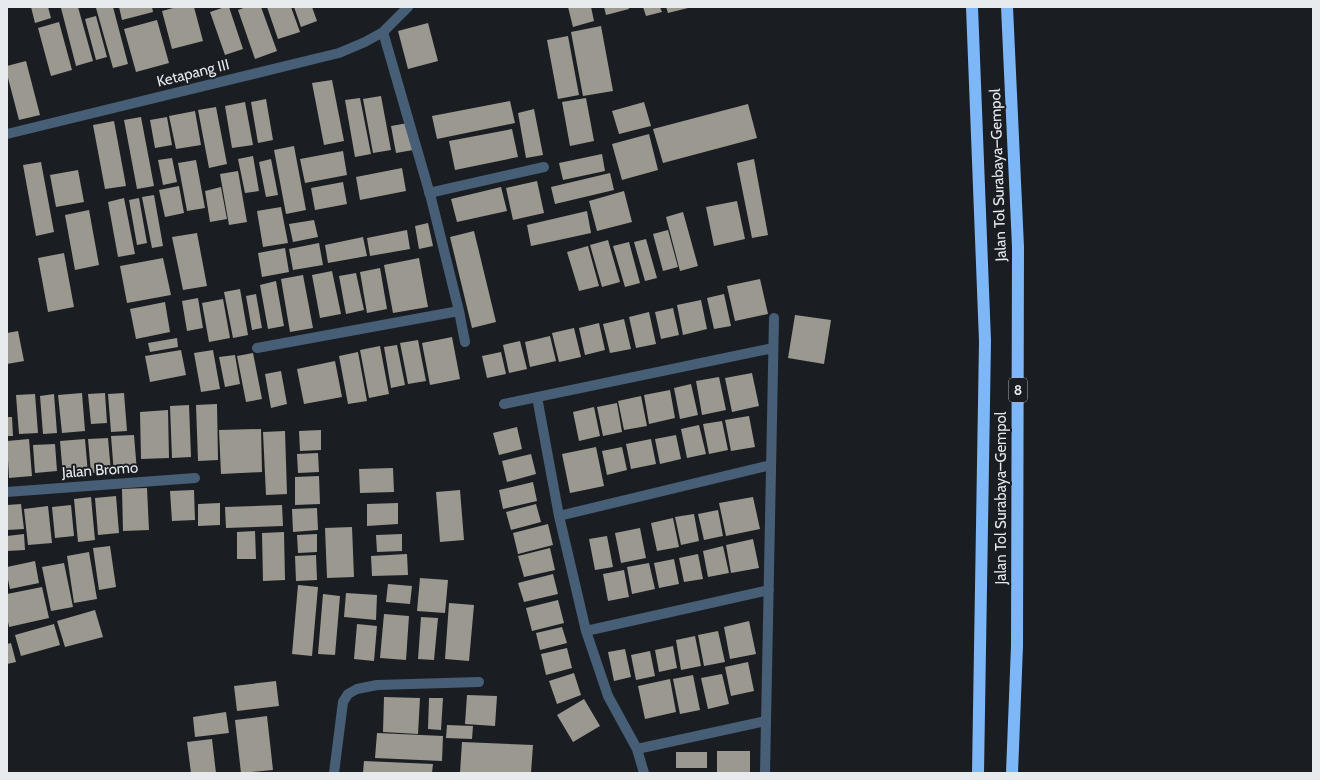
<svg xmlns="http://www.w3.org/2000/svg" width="1320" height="780" font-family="Cabin,sans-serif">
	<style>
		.building { fill: #9b9890 }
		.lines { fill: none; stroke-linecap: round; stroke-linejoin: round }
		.minor { stroke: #475e77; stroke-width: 10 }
		.highway { stroke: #7db7f7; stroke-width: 12 }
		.labels { text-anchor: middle; stroke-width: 4; stroke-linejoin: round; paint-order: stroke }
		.shield { fill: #1a1e23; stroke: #aaaeb1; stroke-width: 1 }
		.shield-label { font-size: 14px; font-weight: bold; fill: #e8ebee }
		.street-label { font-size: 15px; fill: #e8ebee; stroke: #1a1e23 }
	</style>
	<rect width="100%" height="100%" fill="#1a1e23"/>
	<path class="building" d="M31 7H48L51 18 35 23Z
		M65 7H78L93 61 76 66 61 8Z
		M101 7H113L128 64 113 68 96 8Z
		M119 7H152L153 12 122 20Z
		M177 7H194L203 41 172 49 162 11Z
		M225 7H229L243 49 225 55 210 12Z
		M246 7H261L277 51 255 59 238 10Z
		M267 7H291L300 32 278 39Z
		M294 7H312L317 21 301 27Z
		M568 7H591L594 21 573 27Z
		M604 7H628L629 9 606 15Z
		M643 7H660L662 12 646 16Z
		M666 7H688V8L668 13Z
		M96 16 107 57 96 60 85 19Z
		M157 20 169 63 136 72 124 29Z
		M59 22 72 70 51 76 38 28Z
		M428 23 438 61 408 69 398 31Z
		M601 26 613 91 583 96 571 32Z
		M568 36 579 95 558 99 547 40Z
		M26 61 40 115 19 120 7 74V66Z
		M332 80 344 141 324 145 312 83Z
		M381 96 391 150 373 153 363 99Z
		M360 98 371 154 355 157 345 100Z
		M586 98 594 141 570 146 562 102Z
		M266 99 273 140 258 143 251 102Z
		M510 101 515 123 437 139 432 116Z
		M245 102 253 145 232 148 225 106Z
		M644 102 651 126 619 134 612 111Z
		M748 104 757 138 663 163 653 129Z
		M216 107 227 164 209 168 198 110Z
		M534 109 543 155 526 158 518 113Z
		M195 111 201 145 176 149 169 116Z
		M141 117 154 186 137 189 124 120Z
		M167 117 172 145 155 148 150 120Z
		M114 121 126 186 105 189 93 125Z
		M408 123 413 150 396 153 391 126Z
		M512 129 518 157 455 170 449 141Z
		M649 134 658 170 622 180 612 144Z
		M294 146 306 210 286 214 274 150Z
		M343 151 347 175 305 183 300 159Z
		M602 154 605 171 563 180 559 163Z
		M253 156 259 191 245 193 238 159Z
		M172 158 177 182 163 185 158 160Z
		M271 159 278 195 266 197 259 162Z
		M754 159 768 235 752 238 737 163Z
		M196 160 205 208 187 211 178 163Z
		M41 162 54 232 36 236 23 165Z
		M402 168 406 191 360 200 356 177Z
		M78 170 84 202 56 207 50 175Z
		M238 171 247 222 229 225 220 174Z
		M610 173 614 190 555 204 551 187Z
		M537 181 544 213 513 220 506 188Z
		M343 182 347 204 315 210 311 188Z
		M179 186 184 213 165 217 159 190Z
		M221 187 227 219 210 222 205 191Z
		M501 187 507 211 457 222 451 199Z
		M624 191 632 222 597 231 589 201Z
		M154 195 163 246 152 248 142 197Z
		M124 198 135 254 118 257 108 202Z
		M139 198 147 243 137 245 129 200Z
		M737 201 745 239 714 246 706 207Z
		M281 207 288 243 263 247 257 211Z
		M89 210 99 265 75 270 65 215Z
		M587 211 591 233 531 246 527 225Z
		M683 212 698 266 680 271 666 217Z
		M314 220 318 237 293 242 289 224Z
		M428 223 433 246 419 249 415 226Z
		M407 230 410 249 370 256 367 238Z
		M668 230 678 267 663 271 653 234Z
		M474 231 496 322 472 328 450 237Z
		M197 233 207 286 183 290 172 237Z
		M363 237 367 256 328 263 325 245Z
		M646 239 657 278 645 281 634 242Z
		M608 240 620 282 602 287 590 245Z
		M629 242 640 283 625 287 613 246Z
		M319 243 323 265 293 270 289 249Z
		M588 246 599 286 579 291 567 252Z
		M285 248 289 272 262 277 258 253Z
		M64 253 74 307 48 312 38 258Z
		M163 258 171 295 127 303 120 266Z
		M419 258 428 307 393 313 384 265Z
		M380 268 387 309 367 313 360 272Z
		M332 271 341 314 320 318 312 275Z
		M356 273 364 310 346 314 339 276Z
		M303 275 313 328 290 332 281 279Z
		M760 279 768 314 735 321 727 286Z
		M276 281 284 326 268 329 260 285Z
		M240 289 248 335 233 338 224 292Z
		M256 294 262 328 252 330 246 296Z
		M724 294 731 326 714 329 707 298Z
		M198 298 203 328 187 331 182 301Z
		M223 299 230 338 209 342 202 303Z
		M701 300 707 329 683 335 677 305Z
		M165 302 170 332 136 339 130 309Z
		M673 308 679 335 661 339 655 312Z
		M649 312 656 344 636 348 629 317Z
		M795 315 831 320 824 364 788 358Z
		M624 319 631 349 610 353 603 324Z
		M599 323 605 350 585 355 579 328Z
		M574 328 581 357 559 362 552 333Z
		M18 331 24 361 7 364V333Z
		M550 336 556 361 530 367 525 342Z
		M452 337 460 379 430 385 422 343Z
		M177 338 178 347 150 352 148 343Z
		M418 340 426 381 408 384 400 343Z
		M520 341 527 369 509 373 503 345Z
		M397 345 405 385 391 388 384 347Z
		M380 346 389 394 369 398 360 350Z
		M181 350 186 375 150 382 145 356Z
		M213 350 220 389 201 392 194 353Z
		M358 352 367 401 348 404 339 356Z
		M501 352 506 374 487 378 482 356Z
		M253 353 262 399 246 402 237 356Z
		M235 355 240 384 225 387 219 357Z
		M335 361 342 397 304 404 297 369Z
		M281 371 287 404 271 408 265 374Z
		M752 373 759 406 732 412 725 378Z
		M719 377 726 410 702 415 696 381Z
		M691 384 698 415 680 419 674 388Z
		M670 390 675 418 649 424 644 395Z
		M82 393 85 431 62 433 58 395Z
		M105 393 107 423 91 424 88 394Z
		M124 393 127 431 111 432 108 394Z
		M35 394 38 433 19 434 16 395Z
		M54 394 57 433 43 434 40 396Z
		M641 396 647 426 624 430 618 401Z
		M617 403 622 432 603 436 597 407Z
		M217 404 218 460 198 461 196 405Z
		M189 405 191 457 172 458 170 406Z
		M594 407 600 436 579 441 573 412Z
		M168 410 169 458 141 459 140 412Z
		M749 416 755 447 731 451 725 420Z
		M7 417H12L13 436H7Z
		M722 421 728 450 709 454 703 424Z
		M699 425 706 454 687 458 681 429Z
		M517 427 522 449 499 455 493 433Z
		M261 429 262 472 221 474 219 430Z
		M321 430V450L300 451 299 431Z
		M285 431 287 494 266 495 263 432Z
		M134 435 137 472 114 474 111 436Z
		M676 435 681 459 660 464 655 439Z
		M108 438 111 472 91 473 88 439Z
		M29 439 32 476 9 478 7 441Z
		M85 439 88 474 63 476 60 441Z
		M651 439 656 464 631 469 626 444Z
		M55 444 57 471 35 473 33 445Z
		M596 447 604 486 570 493 562 454Z
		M622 447 627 470 607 475 602 451Z
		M318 453 319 472 298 473 297 454Z
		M531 454 536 474 507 482 502 461Z
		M393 468 394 492 360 493 359 469Z
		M319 476 320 504 295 505V477Z
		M533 482 537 501 503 509 499 490Z
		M147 488 149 530 123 531 122 489Z
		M194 490 195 520 172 521 170 491Z
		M460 490 464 540 440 542 436 492Z
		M116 496 119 533 98 535 95 498Z
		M91 497 95 540 78 542 74 499Z
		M753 497 760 529 726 536 719 503Z
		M220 503V525L198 526V504Z
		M398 503V524L367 526V504Z
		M21 504 24 529 7 530V505Z
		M536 504 541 522 511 530 506 512Z
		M71 505 74 536 55 538 52 507Z
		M282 505 283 526 226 528 225 507Z
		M48 506 52 543 28 545 24 509Z
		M317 508 318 530 293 532 292 509Z
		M718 510 723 536 704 540 698 514Z
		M694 514 699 541 681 545 675 517Z
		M673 518 679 547 657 551 651 523Z
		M548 524 553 545 518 554 513 533Z
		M352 527 354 577 327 578 325 528Z
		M640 528 646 558 621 563 615 533Z
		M255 531 256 559H237V532Z
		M284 532 285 580 263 581 262 533Z
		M24 534 25 550 7 551V536Z
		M317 534V552L298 553 297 535Z
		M402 534V551L377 552 376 535Z
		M607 536 613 567 595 570 589 539Z
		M753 539 759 568 731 573 726 545Z
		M110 546 116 587 99 590 93 548Z
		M723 546 729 573 708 577 703 551Z
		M550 548 555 570 524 577 518 556Z
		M89 552 97 599 74 603 67 556Z
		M407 554 408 575 372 576 371 556Z
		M698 554 703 579 684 582 679 558Z
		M316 555 317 580 296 581 295 556Z
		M674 559 679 584 659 588 654 563Z
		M35 561 39 583 10 589 7 575V567Z
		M64 563 73 607 51 611 42 567Z
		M649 563 655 589 632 594 627 567Z
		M624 570 629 597 608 601 603 574Z
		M553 574 558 594 524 602 518 583Z
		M420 578 448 580 445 613 417 611Z
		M388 584 412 586 410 604 386 602Z
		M298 585 318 587 312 656 292 654Z
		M42 587 49 618 9 627 7 616V594Z
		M346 593 377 595 376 620 344 617Z
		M323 594 340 596 335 655 318 654Z
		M558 600 564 623 532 631 526 608Z
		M449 603 474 605 469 661 445 659Z
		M95 610 103 637 65 647 57 621Z
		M384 614 409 616 406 660 380 658Z
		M421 617 438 618 434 660 418 659Z
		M749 621 756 654 730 659 724 627Z
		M54 624 60 645 21 656 15 635Z
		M357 624 377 626 374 661 354 659Z
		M562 627 567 643 540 650 536 633Z
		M718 631 725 662 704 666 698 635Z
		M695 636 701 666 681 670 676 640Z
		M11 643 16 662 7 664V644Z
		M673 646 677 668 659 672 655 650Z
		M567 648 572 668 546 675 541 654Z
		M625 649 631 677 614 681 608 652Z
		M650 651 655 676 636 680 631 655Z
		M748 662 754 691 731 696 725 667Z
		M574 673 581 695 557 704 549 681Z
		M722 674 729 704 708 709 701 678Z
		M693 675 700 710 680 714 673 679Z
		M670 679 676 712 645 719 638 686Z
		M276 681 279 706 237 711 234 686Z
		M467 695 497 696 495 726 465 724Z
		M384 697 420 698 418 734 383 732Z
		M429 698H443L441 730 428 729Z
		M584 699 600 726 573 742 557 715Z
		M226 712 229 733 195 737 193 717Z
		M267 716 273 770 241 773 235 720Z
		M447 725 473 726 472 739 446 738Z
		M377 733 443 736 442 761 375 758Z
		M212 739 216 773H191L187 742Z
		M462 742 533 745 531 773H460Z
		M717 751H750V773H717Z
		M676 752H707V768H676Z
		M364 761 433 764 432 773H363Z"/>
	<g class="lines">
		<path class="minor" d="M383 32 431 198 459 311 465 342
			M7 134 339 53 365 42 383 32 408 7
			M429 193 544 167
			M257 348 459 311
			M537 397 559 516 586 631 608 696 637 749 644 773
			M504 404 773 348
			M7 492 195 478
			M559 516 771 465
			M586 631 769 590
			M637 749 766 721
			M334 773 343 702 348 694 357 689 377 685 479 682
			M765 773 774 318"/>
		<path class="highway" d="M972 7 985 341 978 773
			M1007 7 1018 247 1017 646 1012 773"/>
	</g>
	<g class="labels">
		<rect class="shield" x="1009" y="378" width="18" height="24" rx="3"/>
		<g class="shield-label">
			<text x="1018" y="395">8</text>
		</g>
		<g class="street-label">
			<text transform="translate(193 73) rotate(-14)" y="5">Ketapang III</text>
			<text transform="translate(998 175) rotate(-92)" y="5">Jalan Tol Surabaya–Gempol</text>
			<text transform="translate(100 470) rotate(-4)" y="5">Jalan Bromo</text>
			<text transform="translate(1001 498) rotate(-90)" y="5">Jalan Tol Surabaya–Gempol</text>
		</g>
	</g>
	<rect width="1320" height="780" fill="none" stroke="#e8ebee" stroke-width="16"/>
</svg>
